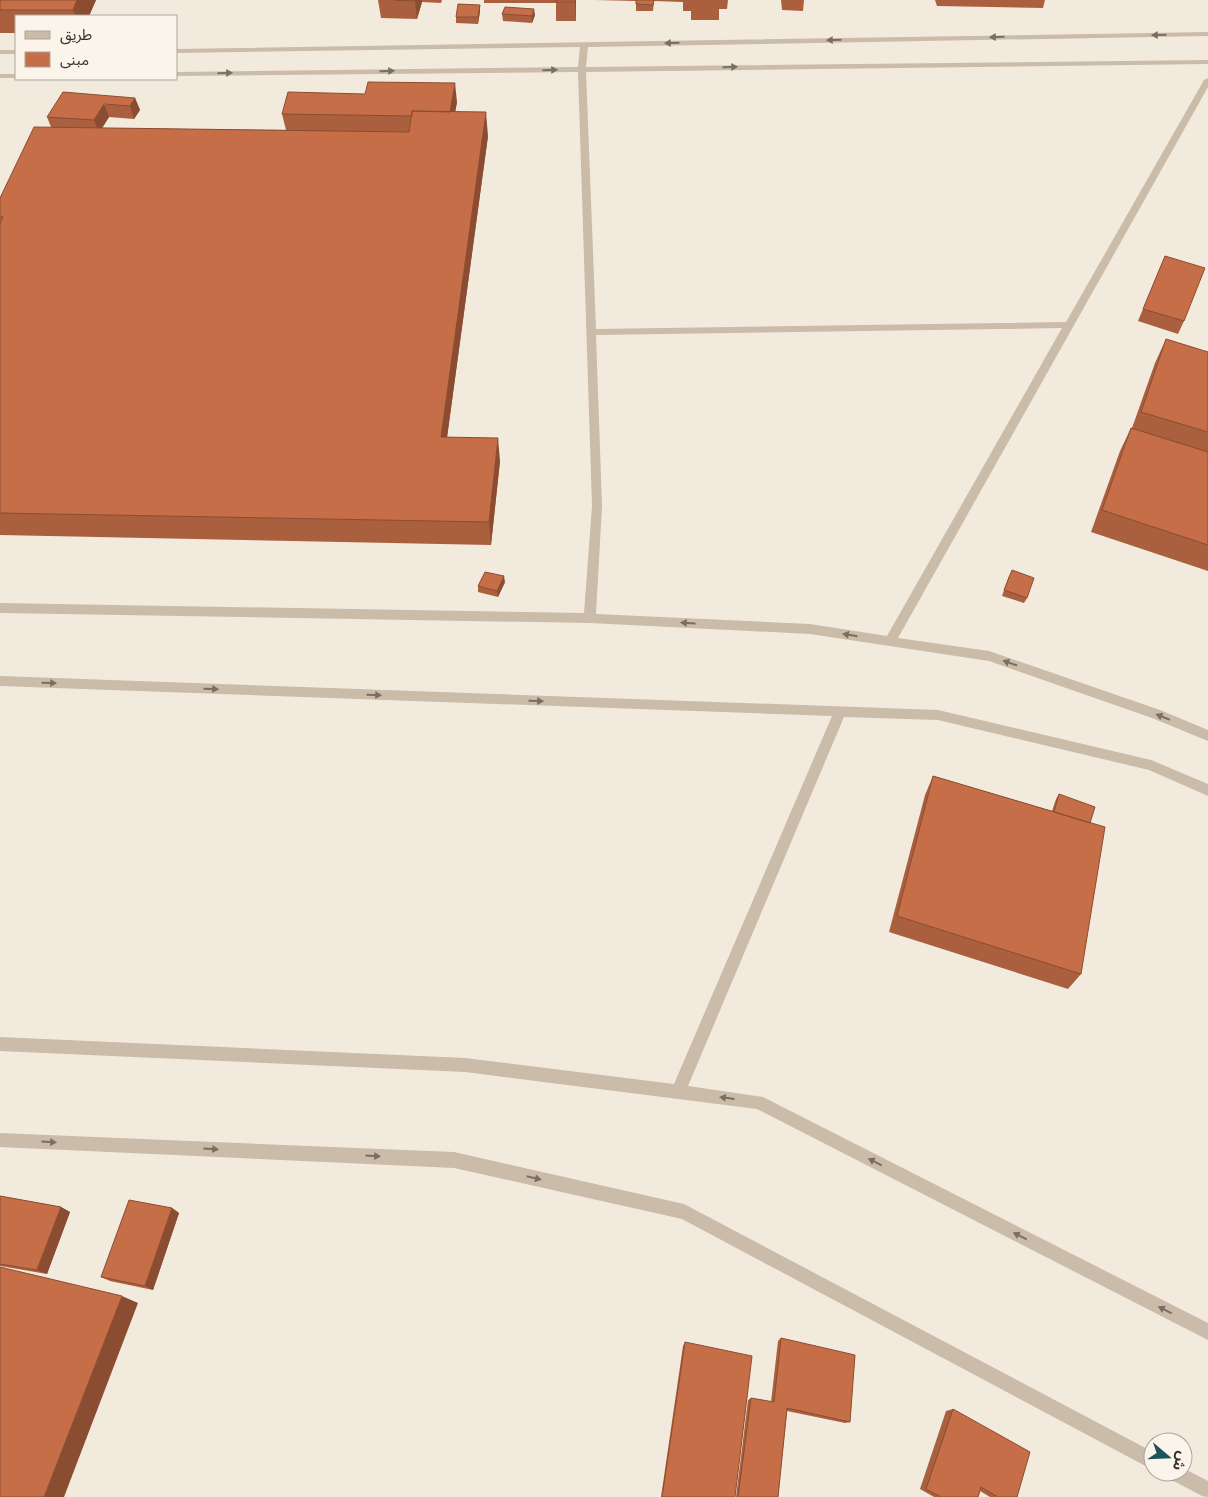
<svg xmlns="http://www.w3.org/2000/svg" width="1208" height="1497" font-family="'Alegreya Sans','Noto Sans Arabic',sans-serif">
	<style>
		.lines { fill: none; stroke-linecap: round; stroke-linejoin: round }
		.minor { fill: #cbbba9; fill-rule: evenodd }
		.wall { fill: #aa5f3e }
		.shaded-wall { fill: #8b4d32 }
		.building { fill: #c66e48; stroke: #8b4d32 }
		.oneway { fill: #7a6e63 }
	</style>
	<rect width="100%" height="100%" fill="#f3eade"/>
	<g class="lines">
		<path class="minor" d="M1208 32V36L588 47 586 67 1208 60V64L586 72 596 329 1066 322 1204 80 1208 78V87L898 638 989 651 1160 710 1208 730V741L1152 718 989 661 810 634 590 623 0 613V603L584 613 592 506 578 72 176 76V72L578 67 580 47 176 53V49ZM1062 328 887 636 810 624 596 614 602 506 596 335Z
			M0 50H16V54H0Z
			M0 74H16V78H0Z
			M0 676 938 710 1151 760 1208 784V796L1149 770 938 720 844 717 688 1086 763 1097 1208 1323V1340L757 1109 465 1072 0 1051V1037L465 1058 674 1084 832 716 0 686Z
			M0 1133 454 1152 684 1204 1153 1452V1470L682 1219 454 1168 0 1147Z
			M1183 1468 1208 1481V1497L1202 1496 1168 1478 1165 1472H1183Z"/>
	</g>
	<path class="wall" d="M0 0H96L89 16H16V33H0Z
		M378 0H442L441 3 422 2 417 19 381 18Z
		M484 0H576V21H556V3H484Z
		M594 0H728L727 9H719V20H691V11H683V2L654 1 653 11H636V1Z
		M781 0H804L803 11 782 10Z
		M935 0H1045L1043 8 937 6Z
		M480 5V11L478 24 456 23V17Z
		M502 14 535 15 532 23 503 21Z
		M135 98 140 110 134 119 109 117 102 128 286 130 282 114 457 102 455 112 488 136 447 437 500 461 491 545 0 535V198L51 127 47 117Z
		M1165 256 1184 321 1178 334 1138 321Z
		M1166 339 1208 352V571L1091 532 1120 451 1131 428H1132L1155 363Z
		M1009 576 1027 598 1024 603 1002 596Z
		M505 582 498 597 478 592V586Z
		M933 776 1052 811 1056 799 1059 794 1090 823 1081 974 1068 989 889 932 925 795Z
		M0 1196 61 1207 70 1212 47 1274 0 1266Z
		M172 1208 179 1213 153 1290 110 1281 101 1277Z
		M781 1338 850 1422 845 1423 787 1411 778 1497H736L748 1400 751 1398 771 1402 778 1341Z
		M685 1342 735 1497H661L683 1346Z
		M953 1409 1017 1497H990L980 1491 978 1497H934L920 1489 946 1411Z"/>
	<path class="shaded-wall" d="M77 0H96L89 16H75L73 10Z
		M415 0H422V2L417 19Z
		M575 0 576 1V21L575 2Z
		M480 5V11L478 24V17Z
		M534 9 535 15 532 23V16Z
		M455 83 457 102 451 135 449 116Z
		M135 98 140 110 134 119 130 106Z
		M104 104 109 117 99 133 94 120Z
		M486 112 488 136 444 460 441 437Z
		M498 438 500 461 491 545 489 522Z
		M504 576 505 582 498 597 497 591Z
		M61 1207 70 1212 47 1274 37 1270Z
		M172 1208 179 1213 153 1290 145 1286Z
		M122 1296 138 1303 64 1497H44Z"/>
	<path class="building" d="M0 0H77L73 10H0Z
		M394 0H415V1Z
		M556 0H575V2H556Z
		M636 0H654L653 5 636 4Z
		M458 4 480 5 478 17H456Z
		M505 7 534 9 532 16 502 14Z
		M368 82 455 83 450 112 412 111V116L282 114 288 92 365 94Z
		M63 92 135 98 130 106 104 104 94 120 47 117Z
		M412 111 486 112 441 437 498 438 489 522 0 513V224L3 217H0V198L34 127 409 132Z
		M1165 256 1205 268 1184 321 1143 309Z
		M1166 339 1208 352V432L1141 412Z
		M1131 428 1208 452V545L1102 510Z
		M1012 570 1034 578 1027 598 1004 590Z
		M485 572 504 576 497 591 478 586Z
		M933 776 1105 827 1081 974 897 916Z
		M1059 794 1095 807 1090 823 1054 812Z
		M0 1196 61 1207 37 1270 0 1264Z
		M129 1200 172 1208 145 1286 101 1277Z
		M0 1267 122 1296 44 1497H0Z
		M781 1338 855 1355 850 1422 787 1408 778 1497H738L751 1398 774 1402Z
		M685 1342 752 1356 735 1497H662Z
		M953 1409 1030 1452 1017 1497H998L981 1487 978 1497H941L926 1489Z"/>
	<defs><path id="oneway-solid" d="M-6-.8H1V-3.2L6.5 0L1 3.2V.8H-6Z" transform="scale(1.25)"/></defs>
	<g class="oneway">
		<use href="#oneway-solid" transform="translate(1159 35) rotate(179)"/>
		<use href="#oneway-solid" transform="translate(997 37) rotate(179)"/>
		<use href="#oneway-solid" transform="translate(834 40) rotate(179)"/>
		<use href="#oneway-solid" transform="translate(672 43) rotate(179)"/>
		<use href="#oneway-solid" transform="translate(730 67) rotate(-1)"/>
		<use href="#oneway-solid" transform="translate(550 70) rotate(-1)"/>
		<use href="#oneway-solid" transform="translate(387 71) rotate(-1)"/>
		<use href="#oneway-solid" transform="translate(225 73) rotate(-1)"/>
		<use href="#oneway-solid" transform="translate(688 623) rotate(-177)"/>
		<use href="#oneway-solid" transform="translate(850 635) rotate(-171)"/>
		<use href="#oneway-solid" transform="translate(1010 663) rotate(-161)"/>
		<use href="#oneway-solid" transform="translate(49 683) rotate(2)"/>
		<use href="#oneway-solid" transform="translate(211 689) rotate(2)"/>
		<use href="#oneway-solid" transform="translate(374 695) rotate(2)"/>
		<use href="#oneway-solid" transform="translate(536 701) rotate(2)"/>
		<use href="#oneway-solid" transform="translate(1163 717) rotate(-158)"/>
		<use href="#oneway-solid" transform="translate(727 1098) rotate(-173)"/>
		<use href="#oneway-solid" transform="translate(49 1142) rotate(3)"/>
		<use href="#oneway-solid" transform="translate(211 1149) rotate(3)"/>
		<use href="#oneway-solid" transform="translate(373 1156) rotate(3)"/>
		<use href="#oneway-solid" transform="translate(875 1162) rotate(-153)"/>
		<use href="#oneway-solid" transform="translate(534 1178) rotate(13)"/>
		<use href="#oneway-solid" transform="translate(1020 1236) rotate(-153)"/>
		<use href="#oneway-solid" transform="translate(1165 1310) rotate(-153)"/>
	</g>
	<rect x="15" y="15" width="162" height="65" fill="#faf4eb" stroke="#aca59d"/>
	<rect x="25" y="31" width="25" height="8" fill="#cbbba9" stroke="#aca59d"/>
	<text x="60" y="40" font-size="15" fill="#382f29">طريق</text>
	<rect x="25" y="52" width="25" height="15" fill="#c66e48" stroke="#aca59d"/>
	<text x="60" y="65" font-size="15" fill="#382f29">مبنى</text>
	<g transform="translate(1168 1457) rotate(109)"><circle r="24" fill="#faf4eb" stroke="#aca59d"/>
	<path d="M0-4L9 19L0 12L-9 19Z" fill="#1e535b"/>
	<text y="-8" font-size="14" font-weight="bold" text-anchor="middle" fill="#382f29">ش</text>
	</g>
</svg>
